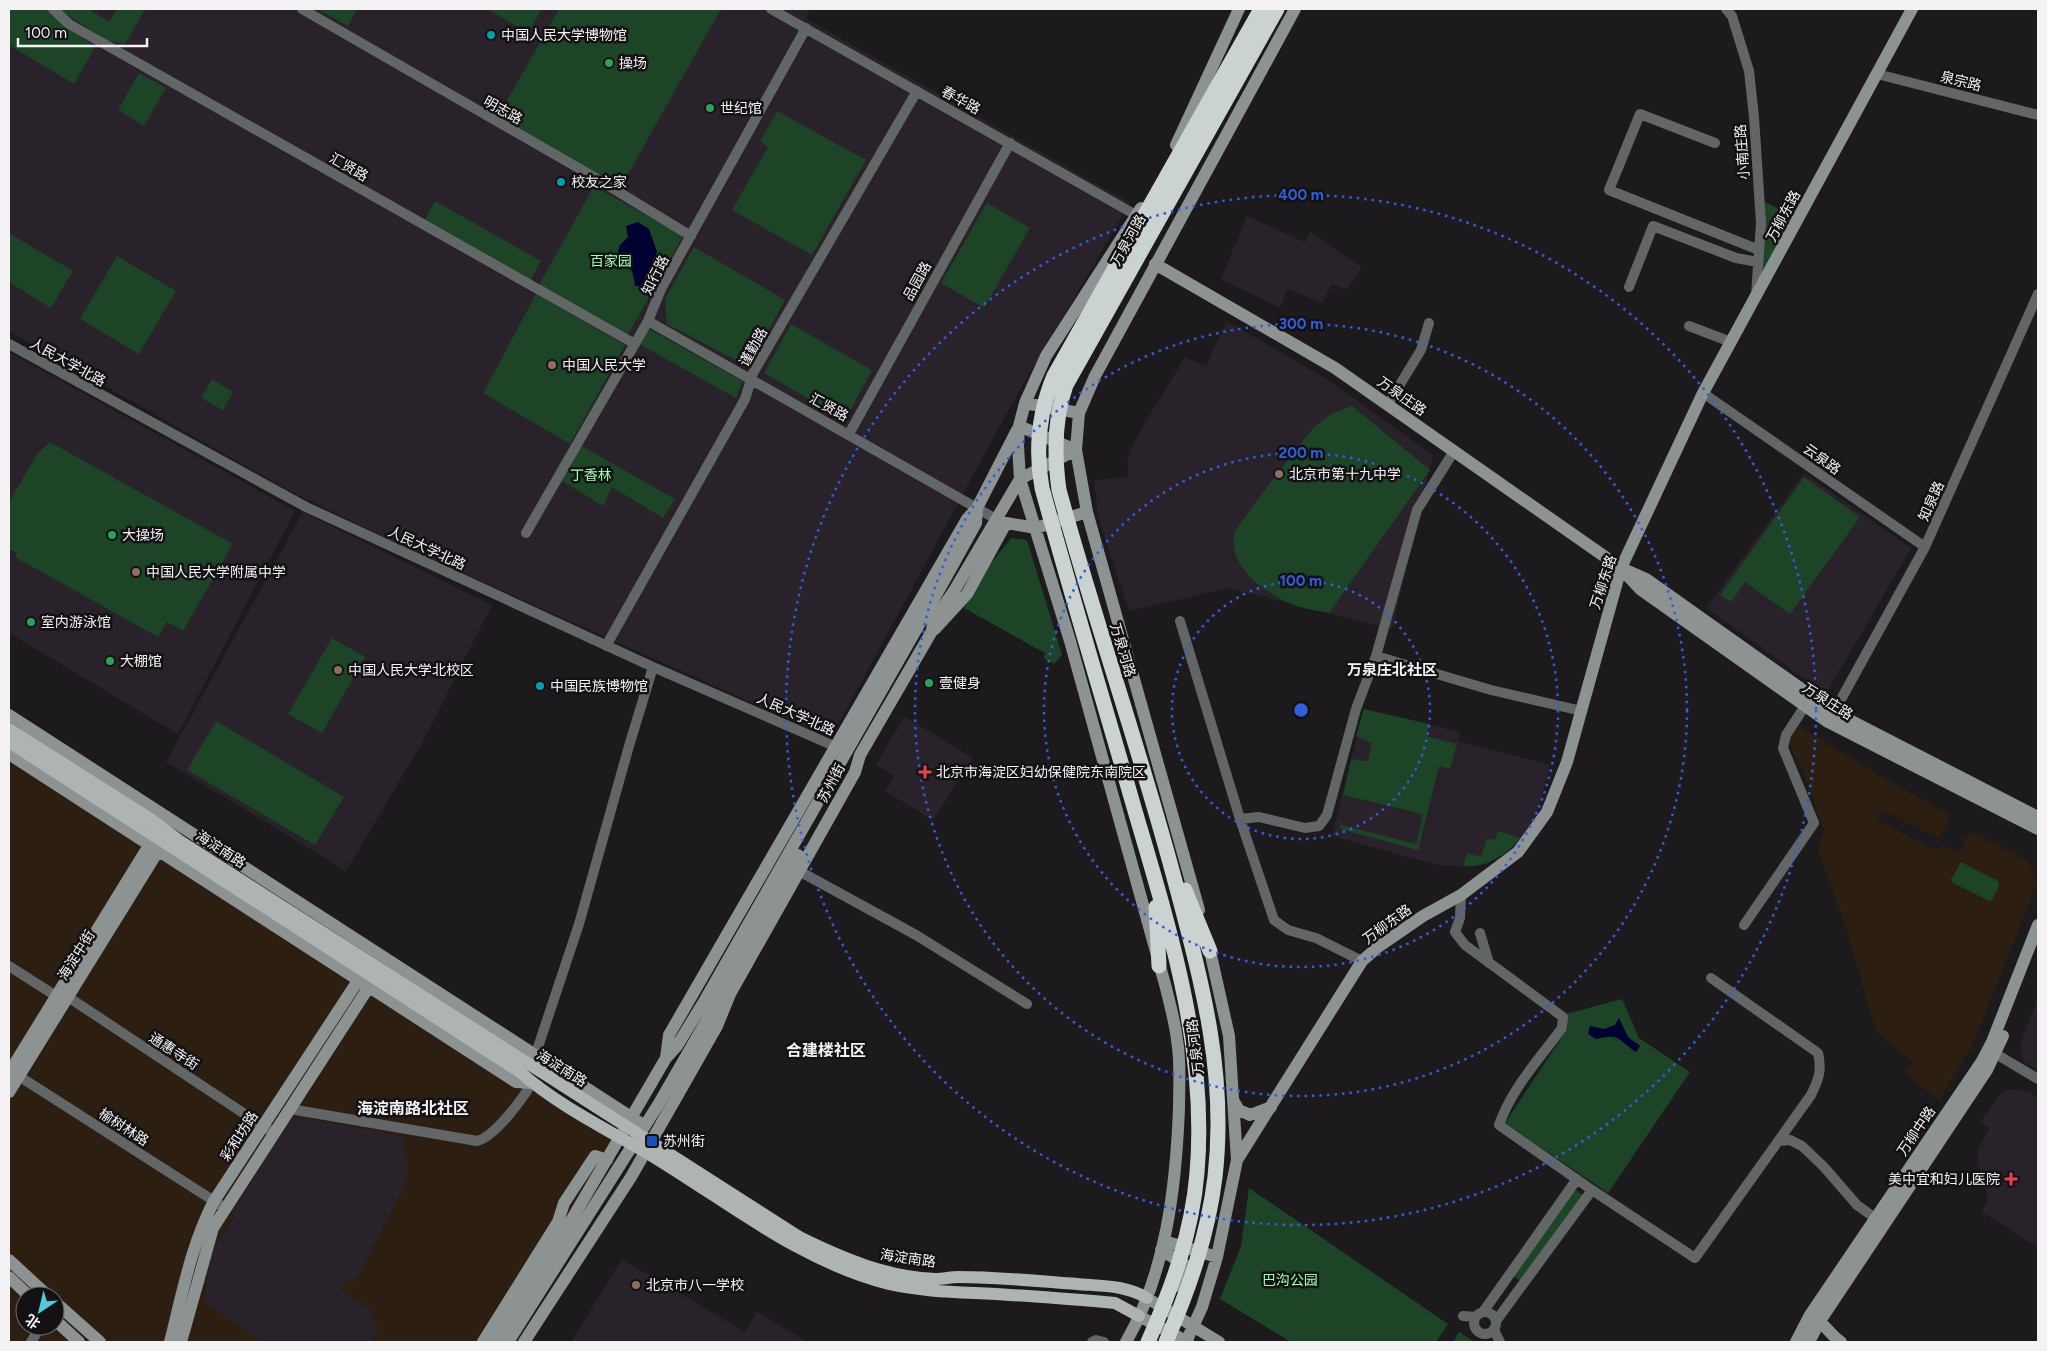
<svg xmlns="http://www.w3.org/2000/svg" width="2047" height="1351" font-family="Figtree,'Noto Sans SC',sans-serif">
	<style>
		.commercial { fill: #2c1f12; fill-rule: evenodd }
		.built { fill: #29222a }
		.green { fill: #1d4426 }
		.water { fill: #000032 }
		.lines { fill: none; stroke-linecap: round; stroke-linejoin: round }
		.street { stroke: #636666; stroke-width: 10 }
		.secondary { stroke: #8d9292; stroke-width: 12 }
		.primary { stroke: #aeb4b4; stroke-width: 12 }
		.highway { stroke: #cbd3d2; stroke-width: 15 }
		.ring { fill: none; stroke: #325edb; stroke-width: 2.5; stroke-dasharray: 2.5 5 }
		.culture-dot { fill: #0f9aa8; stroke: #141115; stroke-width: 2 }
		.leisure-dot { fill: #2e9e5b; stroke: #141115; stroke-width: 2 }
		.education-dot { fill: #8d6e63; stroke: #141115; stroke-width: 2 }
		.health-dot { fill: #e0444e; stroke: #141115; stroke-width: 2 }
		.transit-dot { fill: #1a4fb4; stroke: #141115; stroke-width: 2 }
		.labels { text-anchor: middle; stroke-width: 5; stroke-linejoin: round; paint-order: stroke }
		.poi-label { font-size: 14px; fill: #f4f2f5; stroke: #141115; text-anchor: start }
		.street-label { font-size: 14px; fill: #f4f2f5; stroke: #141115 }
		.park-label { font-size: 14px; fill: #9effb2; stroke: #141115 }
		.neighbourhood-label { font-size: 15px; font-weight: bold; fill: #f4f2f5; stroke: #141115 }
		.quarter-label { font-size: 16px; font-weight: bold; fill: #f4f2f5; stroke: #141115 }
		.centre { fill: #325edb; stroke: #141115; stroke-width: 2.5 }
		.ring-label { font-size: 15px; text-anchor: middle; font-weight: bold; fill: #325edb; stroke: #141115; stroke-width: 5; stroke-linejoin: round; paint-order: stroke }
	</style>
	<rect width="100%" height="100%" fill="#1d1a1e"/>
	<path class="commercial" d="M1796 724 1894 784 1951 815 1940 839 1881 810 1876 819 1937 851 1941 845 1959 853 1970 831 2028 860 2037 883 1973 1044 1939 1100 1904 1072 1912 1063 1876 1031 1845 924 1817 848 1824 830 1805 776 1789 743Z
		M9 755 619 1138 495 1342H9ZM25 1296H55V1326H25Z"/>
	<path class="built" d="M9 9H810L805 18 1130 203 1015 398 831 738 398 544 284 488 9 331Z
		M1247 216 1304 242 1311 232 1362 268 1346 290 1332 284 1322 303 1288 289 1280 308 1221 279Z
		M1227 321 1328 380 1433 455 1392 629 1228 588 1129 611 1098 517 1094 480 1129 477 1127 461 1136 438 1185 357 1206 366Z
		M9 352 295 511 178 734 9 633Z
		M1804 473 1911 548 1826 694 1706 608Z
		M303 512 492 605 422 743 346 871 166 762Z
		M1364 709 1460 732 1458 741 1550 765 1536 816 1516 844 1487 864 1471 867 1438 865 1332 836Z
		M904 716 973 758 933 820 885 791 894 776 876 765Z
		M2038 998V1070L2024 1062 2020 1045Z
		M2013 1089 2031 1093 2038 1098V1247L1982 1212 1988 1198 1978 1161V1150L1989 1128 1980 1122 2002 1092Z
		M294 1116 401 1136 405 1147 408 1168 405 1185 355 1282 347 1278 341 1291 370 1308 378 1330 370 1342H262L204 1302 211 1253 234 1218 232 1211Z
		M622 1259 745 1332 757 1312 807 1342H571Z"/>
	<path class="green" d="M9 9H48L70 29 95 47 74 84 9 45Z
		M58 9H88L109 22 117 9H145L125 44 108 41Z
		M317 9H357L348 26Z
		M487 9H542L528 33Z
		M559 9H721L620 188 497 118Z
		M139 73 166 88 144 126 118 110Z
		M777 111 866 160 812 255 732 210 768 147 760 142Z
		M594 186 683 236 628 335 539 285Z
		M435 201 541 261 530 281 424 222Z
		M1765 202 1781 210 1801 208 1762 276Z
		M987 203 1030 228 984 308 941 283Z
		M9 233 73 271 51 308 9 282Z
		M694 247 785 300 749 367 667 324 665 299Z
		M117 256 176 291 139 354 80 319Z
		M536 294 625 345 570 444 483 393Z
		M791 324 872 370 845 420 764 373Z
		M649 329 742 381 736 398 641 345 640 339Z
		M212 379 233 392 223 410 201 398Z
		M1352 406 1430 470 1329 613C1317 610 1303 609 1291 604 1265 592 1229 568 1234 535 1235 526 1302 442 1314 427L1331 414Z
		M50 442 233 544 183 631 167 622 158 637 15 557 17 553 9 549V502L37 454Z
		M580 445 675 499 663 518 612 487 603 506 561 480Z
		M1804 477 1860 517 1790 614 1745 582 1731 602 1720 595Z
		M1011 538 1027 540 1062 655 1054 664 1044 658 1045 653 964 608 985 571Z
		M332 638 365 657 322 733 288 714Z
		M1364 709 1429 724 1426 736 1457 744 1450 769 1439 766 1418 850 1340 829 1341 825 1416 844 1423 814 1343 795 1351 760 1368 761 1372 743 1356 736Z
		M216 721 344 797 315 845 187 770Z
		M1498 831 1520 838C1508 855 1484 868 1463 866L1467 853 1481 857 1487 838 1495 840Z
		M1961 862 1998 881 1999 885 1992 900 1989 901 1953 883 1951 880Z
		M1622 999 1639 1038 1690 1072 1608 1193 1505 1123 1568 1028 1566 1014Z
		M1249 1188 1448 1324 1436 1342H1291L1220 1299 1241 1246Z
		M1574 1189 1583 1195 1521 1281 1512 1275Z
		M1459 1332 1475 1342H1453Z"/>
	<path class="water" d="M638 222 649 229 657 252 641 286H635C634 270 629 264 616 258L620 245 628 237 626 226Z
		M1619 1018 1628 1037 1640 1046 1636 1052C1617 1039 1620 1033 1596 1039L1588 1034 1590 1026 1604 1029 1615 1025Z"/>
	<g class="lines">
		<path class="street" d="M53 9 69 24 635 344
			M302 9 594 177 691 236
			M771 9 1136 215
			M1726 9 1732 16 1749 71 1754 117 1761 223 1756 295
			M1877 74 2038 115
			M1715 143 1640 114 1609 190 1759 250
			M1629 287 1653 226 1736 258 1758 262
			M648 321 996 519
			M1689 326 1731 342
			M9 344 306 507 653 667 841 749
			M1703 393 1925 547
			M1388 404 1421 350 1429 323
			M849 434 1010 143
			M526 533 648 321 661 289 806 28
			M1180 621 1240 819 1274 920 1288 930 1316 938 1362 961
			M606 646 745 399 753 373 917 91
			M1376 656 1491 690 1582 711
			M1834 712 1925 547 2038 294
			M1240 819 1259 817 1305 828 1319 826 1327 815 1356 709 1376 656 1417 510 1454 451
			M799 871 916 935 1027 1004
			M1461 895 1460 918 1455 932 1465 945 1563 1017 1562 1028C1540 1058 1511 1089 1499 1125L1592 1190 1695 1258 1811 1095C1819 1079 1822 1070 1818 1053L1711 978
			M1744 925 1814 823 1783 748 1786 735 1805 706
			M1480 933 1489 963
			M9 966 56 996
			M62 993 269 1130
			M538 1047 579 924 629 746 653 667
			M1996 1054 2038 1079
			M14 1073 225 1208
			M290 1109 477 1141C495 1137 523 1098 532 1083
			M1778 1141 1790 1140 1802 1146 1824 1167 1857 1205 1875 1218
			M1474 1323a11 11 0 1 1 22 0a11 11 0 1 1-22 0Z
			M1483 1312 1577 1179
			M1463 1316 1475 1317
			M1496 1321 1592 1190
			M1494 1330 1500 1342
			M31 1342 41 1326
			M1092 1342 1096 1340 1104 1342"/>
		<path class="secondary" d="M1176 145 1239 9
			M1155 264 1335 368 1621 568 1646 579 1834 712 2038 817
			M1025 403 1079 413
			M1019 426 1076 450
			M1624 572 1640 589 1828 722 2038 829
			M935 629 967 594 1006 523 1036 528 1087 512
			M9 715 645 1126
			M9 754 516 1082 532 1083
			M1199 910 1087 512 1076 450 1079 413 1095 376 1295 9
			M666 1058 669 1035 967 519 977 508
			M9 1073 153 839
			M9 1092 163 843
			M1233 1100 1239 1110 1250 1115 1271 1107
			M1237 1160 1362 961 1378 947 1423 916 1461 895 1518 852 1547 812 1567 762 1621 568 1703 393 1912 9
			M1164 1241 1217 1257
			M1161 1250 1187 1266 1181 1287
			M9 1260 48 1296
			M9 1277 29 1296
			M1147 1298 1219 1342
			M55 1302 100 1342
			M1139 1316 1188 1342
			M1814 1317C1825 1324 1830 1335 1841 1342
			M55 1320 79 1342
			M170 1342C182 1295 191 1245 214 1201L363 973
			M181 1342 213 1228 374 979
			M483 1342 558 1222 564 1203 595 1156 607 1160
			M495 1342 565 1231 666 1058 677 1046 705 1000 945 579 976 523 977 508 1017 430
			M508 1342 658 1105 707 1020 728 976 798 855
			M524 1342 631 1177 717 1026 730 994 855 772 860 755 932 631 933 621 954 591 1020 479 1076 450
			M1126 1342C1166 1273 1176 1187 1179 1108 1179 1086 1181 1062 1177 1040 1175 1022 1170 1005 1166 988L1070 641 1020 479 1018 446 1019 426 1025 403 1046 356 1141 208
			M1186 1342 1202 1307 1217 1257 1237 1160 1229 1036 1208 942
			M1796 1342 1810 1315 1982 1061 1992 1042 2038 925
			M1809 1342 1820 1321 1987 1070 2003 1036"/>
		<path class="primary" d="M9 729 152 820 180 841 801 1238C844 1259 887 1277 935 1279 943 1279 951 1277 958 1277 998 1277 1037 1281 1077 1284 1101 1286 1126 1285 1147 1298
			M9 742 520 1072C561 1108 611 1131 657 1159 732 1205 802 1262 889 1284 928 1293 970 1292 1010 1295 1045 1297 1080 1300 1115 1303L1139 1316"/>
		<path class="highway" d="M1185 890 1210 951
			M1156 907 1159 966
			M1148 1342C1172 1288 1192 1233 1197 1173 1208 1046 1168 924 1133 804 1103 699 1071 594 1042 488 1035 450 1039 412 1054 376L1261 9
			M1166 1342C1189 1289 1208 1235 1215 1177 1227 1074 1202 983 1176 885 1141 752 1095 622 1059 490 1054 454 1054 419 1066 385L1277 9"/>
	</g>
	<g class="ring">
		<circle cx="1301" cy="710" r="129"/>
		<circle cx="1301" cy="710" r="257"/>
		<circle cx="1301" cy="710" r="386"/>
		<circle cx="1301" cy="710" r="515"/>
	</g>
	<g class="culture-dot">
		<circle cx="491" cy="35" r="5"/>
		<circle cx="561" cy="182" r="5"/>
		<circle cx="540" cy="686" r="5"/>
	</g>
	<g class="leisure-dot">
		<circle cx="609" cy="63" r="5"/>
		<circle cx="710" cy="108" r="5"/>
		<circle cx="112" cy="535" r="5"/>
		<circle cx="31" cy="622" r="5"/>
		<circle cx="110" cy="661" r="5"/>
		<circle cx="929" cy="683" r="5"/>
	</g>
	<g class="education-dot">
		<circle cx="552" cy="365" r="5"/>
		<circle cx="1279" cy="474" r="5"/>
		<circle cx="136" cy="572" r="5"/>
		<circle cx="338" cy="670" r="5"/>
		<circle cx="636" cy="1285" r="5"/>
	</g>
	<g class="health-dot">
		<path d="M922.5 764.5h5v5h5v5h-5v5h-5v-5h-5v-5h5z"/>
		<path d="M2008.5 1171.5h5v5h5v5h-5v5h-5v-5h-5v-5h5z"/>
	</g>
	<rect class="transit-dot" x="646" y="1135" width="12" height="12" rx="2.5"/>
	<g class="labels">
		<g class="poi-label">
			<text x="501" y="40">中国人民大学博物馆</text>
			<text x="619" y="68">操场</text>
			<text x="720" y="113">世纪馆</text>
			<text x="571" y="187">校友之家</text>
			<text x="562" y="370">中国人民大学</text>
			<text x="1289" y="479">北京市第十九中学</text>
			<text x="122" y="540">大操场</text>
			<text x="146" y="577">中国人民大学附属中学</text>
			<text x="41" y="627">室内游泳馆</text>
			<text x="120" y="666">大棚馆</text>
			<text x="348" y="675">中国人民大学北校区</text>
			<text x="939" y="688">壹健身</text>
			<text x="550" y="691">中国民族博物馆</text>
			<text x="936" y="777">北京市海淀区妇幼保健院东南院区</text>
			<text x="663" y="1146">苏州街</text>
			<text x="2000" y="1184" text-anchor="end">美中宜和妇儿医院</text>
			<text x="646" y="1290">北京市八一学校</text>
		</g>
		<g class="street-label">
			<text transform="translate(1961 81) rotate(14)" y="5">泉宗路</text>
			<text transform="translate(961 100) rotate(29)" y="5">春华路</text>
			<text transform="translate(503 110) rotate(29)" y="5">明志路</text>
			<text transform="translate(1742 152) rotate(-94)" y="5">小南庄路</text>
			<text transform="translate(349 167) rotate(30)" y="5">汇贤路</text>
			<text transform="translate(1783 216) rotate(-62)" y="5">万柳东路</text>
			<text transform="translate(1128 240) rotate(-61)" y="5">万泉河路</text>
			<text transform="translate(655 275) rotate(-63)" y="5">知行路</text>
			<text transform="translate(917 281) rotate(-61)" y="5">品园路</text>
			<text transform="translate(753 347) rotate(-61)" y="5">谨勤路</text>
			<text transform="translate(68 362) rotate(29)" y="5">人民大学北路</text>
			<text transform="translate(1402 396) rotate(35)" y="5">万泉庄路</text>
			<text transform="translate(829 407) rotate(29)" y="5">汇贤路</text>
			<text transform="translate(1822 459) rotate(35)" y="5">云泉路</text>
			<text transform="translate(1931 501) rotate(-66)" y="5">知泉路</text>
			<text transform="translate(427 548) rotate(25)" y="5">人民大学北路</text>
			<text transform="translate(1603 582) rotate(-72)" y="5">万柳东路</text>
			<text transform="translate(1123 650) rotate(73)" y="5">万泉河路</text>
			<text transform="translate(1828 701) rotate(32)" y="5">万泉庄路</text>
			<text transform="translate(796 714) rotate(24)" y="5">人民大学北路</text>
			<text transform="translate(831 783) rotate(-62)" y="5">苏州街</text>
			<text transform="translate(221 849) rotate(33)" y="5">海淀南路</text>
			<text transform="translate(1387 924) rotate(-36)" y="5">万柳东路</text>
			<text transform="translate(76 955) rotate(-58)" y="5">海淀中街</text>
			<text transform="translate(1195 1047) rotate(-97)" y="5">万泉河路</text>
			<text transform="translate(174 1051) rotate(33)" y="5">通惠寺街</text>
			<text transform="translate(562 1068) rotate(32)" y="5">海淀南路</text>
			<text transform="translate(124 1127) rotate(33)" y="5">榆树林路</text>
			<text transform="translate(1916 1131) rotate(-56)" y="5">万柳中路</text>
			<text transform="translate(239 1136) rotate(-57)" y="5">彩和坊路</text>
			<text transform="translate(908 1258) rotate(8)" y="5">海淀南路</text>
		</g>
		<g class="park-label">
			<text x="611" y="266">百家园</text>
			<text x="591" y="480">丁香林</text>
			<text x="1290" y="1285">巴沟公园</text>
		</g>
		<g class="neighbourhood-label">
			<text x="1392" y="675">万泉庄北社区</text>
		</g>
		<g class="quarter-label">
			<text x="826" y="1056">合建楼社区</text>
			<text x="413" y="1114">海淀南路北社区</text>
		</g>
	</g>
	<circle cx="1301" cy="710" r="8" class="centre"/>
	<g class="ring-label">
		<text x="1301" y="200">400 m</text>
		<text x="1301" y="329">300 m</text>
		<text x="1301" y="458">200 m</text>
		<text x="1301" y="586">100 m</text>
	</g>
	<rect width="2047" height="1351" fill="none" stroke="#f4f2f5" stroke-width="20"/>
	<g transform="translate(40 1311) rotate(215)"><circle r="24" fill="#141115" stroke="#6e6b6f"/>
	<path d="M0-4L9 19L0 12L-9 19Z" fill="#52cbd7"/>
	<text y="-8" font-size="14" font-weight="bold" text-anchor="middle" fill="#f4f2f5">北</text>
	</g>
	<path d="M18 38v8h129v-8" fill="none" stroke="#f4f2f5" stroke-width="2.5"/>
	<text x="25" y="38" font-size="15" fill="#f4f2f5" stroke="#141115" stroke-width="4" paint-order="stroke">100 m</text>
</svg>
